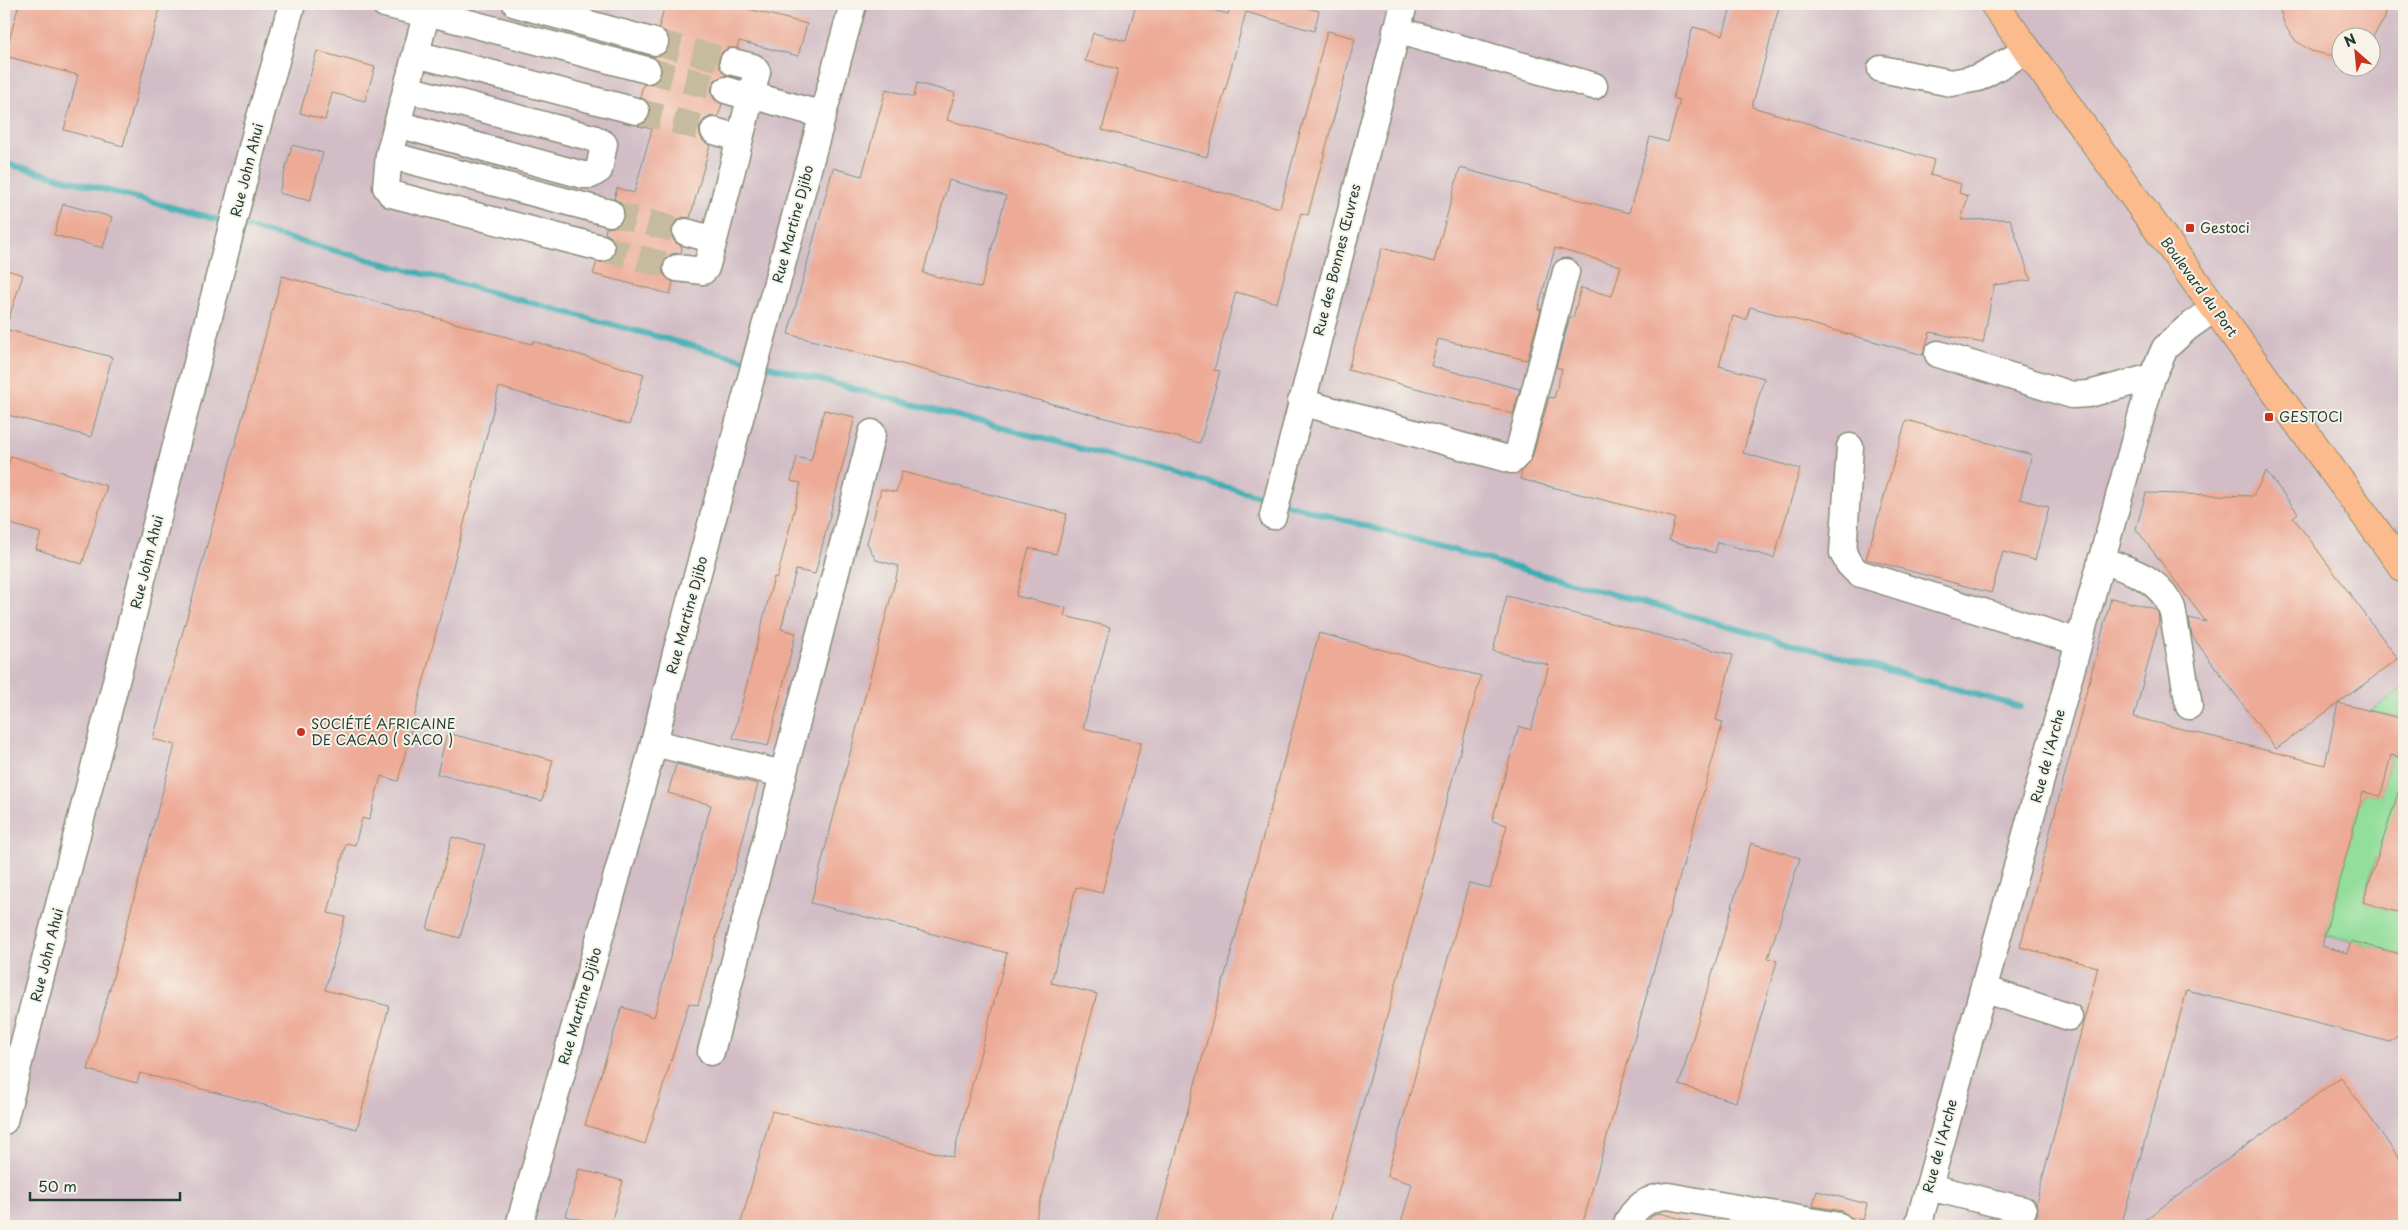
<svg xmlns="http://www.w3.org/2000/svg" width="2408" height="1230" font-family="'Playpen Sans',sans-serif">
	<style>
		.industrial { fill: #d2bdc6; fill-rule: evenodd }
		.green { fill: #93de9b; stroke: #598e68 }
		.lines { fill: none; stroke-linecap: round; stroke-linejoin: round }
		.stream { stroke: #3aacb2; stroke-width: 6 }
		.building { fill: #edaa97; fill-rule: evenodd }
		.minor-tunnel { stroke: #c6bb9e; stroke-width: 26; stroke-dasharray: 26 13; stroke-linecap: butt }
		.minor-casing { stroke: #888c76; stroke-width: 29 }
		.major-casing { stroke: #888c76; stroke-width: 30 }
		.minor { stroke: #fff; stroke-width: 26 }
		.major { stroke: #fbbb8c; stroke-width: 28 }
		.poi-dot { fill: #c8321e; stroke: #f7f3e8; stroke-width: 2 }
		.labels { text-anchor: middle; stroke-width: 4; stroke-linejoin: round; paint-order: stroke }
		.street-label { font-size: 14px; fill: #1f3d34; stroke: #f7f3e8 }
		.poi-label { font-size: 14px; fill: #1f3d34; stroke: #f7f3e8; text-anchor: start }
	</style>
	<rect width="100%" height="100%" fill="#f7f3e8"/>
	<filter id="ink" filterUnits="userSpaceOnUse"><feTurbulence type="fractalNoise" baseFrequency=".02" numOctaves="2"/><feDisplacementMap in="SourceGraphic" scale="10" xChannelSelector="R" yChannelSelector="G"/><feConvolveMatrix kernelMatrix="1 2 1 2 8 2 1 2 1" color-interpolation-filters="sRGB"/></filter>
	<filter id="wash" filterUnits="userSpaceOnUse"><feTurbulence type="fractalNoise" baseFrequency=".0096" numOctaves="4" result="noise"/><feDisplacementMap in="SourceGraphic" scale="20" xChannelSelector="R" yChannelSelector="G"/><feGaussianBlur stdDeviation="1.12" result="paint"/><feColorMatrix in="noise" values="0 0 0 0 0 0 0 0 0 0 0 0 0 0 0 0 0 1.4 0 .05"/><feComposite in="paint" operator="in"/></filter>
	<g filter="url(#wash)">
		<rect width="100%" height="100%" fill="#f0dbb9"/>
		<path class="industrial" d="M4 4H2404V1226H4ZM2340 38H2370V68H2340Z"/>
		<path class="green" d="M2404 687V719L2371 711Z
			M2391 755 2404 758V866L2376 858 2363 902 2404 914V955L2325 934 2363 792 2381 796Z"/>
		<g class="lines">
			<path class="stream" d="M4 163 227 222
				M239 225 749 361
				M761 364 1271 499
				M1283 503 2021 707"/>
		</g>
		<g id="blocks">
			<path class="building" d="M19 4H161L123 146 64 130 78 75 5 56Z
				M665 4H729L807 24 798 56 739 41 737 48H728L722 52 719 58V67L727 75 715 80 712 86 711 93 715 100 722 104 718 117 711 116 704 120 699 127 700 135 703 141 710 145 690 218 683 217 676 221 672 228 671 235 675 242 682 247 681 253 671 254 665 259 662 266 663 274 673 282 670 294 593 274 597 262H605L612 258 615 252V244L611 237 605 233 606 228 614 227 621 223 624 217V209L620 202 614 199 617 188 634 193 652 129 638 126 646 122 651 114V107L647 101 640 97 643 85 651 84 658 80 661 74V66L653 57 665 53 670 45V39L666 32 659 28Z
				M1136 4H1190L1228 14 1231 4H1290L1319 11 1314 31 1246 12 1207 157 1102 130 1118 69 1085 61 1093 33 1126 41Z
				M1732 4H1780L1752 107 1934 160 1930 175 1961 184 1959 193 1968 196 1961 220 2010 219 2031 280 1994 285 1983 343 1930 332 1923 355 1750 307 1746 320 1733 316 1719 366 1764 378 1743 453 1800 469 1774 558 1718 542 1715 553 1669 540 1675 518 1520 479 1522 471 1532 458 1549 397 1554 398 1562 369 1556 367 1570 317 1573 318 1581 288 1612 296 1621 266 1555 248 1538 309 1541 310 1527 360 1438 339 1431 366 1520 389 1513 414 1348 370 1382 248 1434 262 1460 168 1629 213 1650 137 1668 142 1680 100 1673 98 1693 27 1723 35Z
				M2278 4H2387L2385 18 2372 38H2340V54L2329 55 2311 51 2296 41 2285 26Z
				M1327 31 1355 38 1308 215 1301 213 1277 303 1236 292 1214 370 1220 371 1200 443 788 334 833 168 862 176 886 89 914 97 917 83 955 93 947 120 1280 208ZM949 180 1006 196 981 288 923 273Z
				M317 51 375 67 365 101 332 93 325 120 300 113Z
				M292 145 323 153 310 201 279 193Z
				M63 204 112 217 103 248 54 235Z
				M4 269 23 275 7 324 4 323Z
				M282 276 532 344 533 341 644 374 629 425 499 387 398 781 381 776 369 820 362 818 355 845 346 843 328 913 345 917 325 990 389 1006 357 1129 140 1073 137 1083 88 1070 175 745 153 739Z
				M4 329 112 357 91 437 4 414Z
				M824 410 855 417 815 574 796 570 781 629 796 633 768 746 733 738 774 577 777 578 801 483 791 481 797 457 811 461Z
				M1906 420 2032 455 2020 499 2049 507 2035 560 2003 552 1991 593 1866 559Z
				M11 456 107 486 82 564 36 549 41 533 4 522V480Z
				M2266 471 2298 513 2293 517 2398 659 2276 749 2192 636 2189 618 2206 622 2136 529 2146 493 2253 496Z
				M902 472 1067 514 1056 554 1029 548 1016 596 1066 608 1064 616 1110 627 1083 728 1141 743 1102 893 1076 887 1051 983 1097 994 1034 1226H740L772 1111 953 1157 1007 953 811 903 899 566 876 560 867 543 881 489 896 492Z
				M1507 596 1733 655 1716 720 1723 722 1582 1226H1400L1412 1184 1387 1176 1469 883 1490 888 1507 825 1492 821 1519 726 1531 730 1549 665 1493 651Z
				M2111 598 2156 609 2158 613 2159 621 2134 717 2325 765 2338 703 2404 719V758L2391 755 2381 796 2363 792 2322 946 2347 953 2351 941 2404 955V1031L2390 1042 2187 990 2121 1226H2055L2033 1221 2038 1213 2036 1203 2098 967 2020 947Z
				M1319 633 1481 676 1329 1226H1156Z
				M447 733 553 760 542 801 437 774Z
				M676 764 758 784 698 1005 689 1003 645 1144 585 1125 622 1007 654 1017 711 805 668 793Z
				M2401 784 2404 785V914L2363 902Z
				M452 837 485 845 460 938 427 929Z
				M1751 843 1800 858 1768 958 1777 961 1736 1102 1679 1085Z
				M2341 1077 2404 1165V1226H2136Z
				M579 1169 623 1181 610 1226 566 1216Z
				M1817 1191 1867 1204 1863 1220 1850 1217 1842 1211 1813 1206Z
				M1659 1213 1690 1221V1226H1643L1651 1217Z"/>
		</g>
	</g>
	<g filter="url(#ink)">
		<use href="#blocks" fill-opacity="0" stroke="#888c76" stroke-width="1"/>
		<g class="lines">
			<path class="minor-tunnel" d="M655 42 733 62
				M647 70 726 90
				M636 111 714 131
				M610 213 686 232
				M601 248 677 268"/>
			<g class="minor-casing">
				<path id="minor" d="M385 4 426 14
					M429 4 389 155 386 187 391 194 601 248
					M516 4 655 42
					M427 12 647 70
					M1396 30 1594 86
					M416 54 636 111
					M1881 69 1951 83 1978 78 2028 50
					M726 90 750 97
					M751 95 823 115
					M397 124 583 175H591L599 170 604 144 593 138 407 89
					M714 131 739 138
					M389 155 610 213
					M686 232 714 240
					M677 268 703 271 706 268 714 240 757 72 753 67 733 62
					M1938 354 2072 395 2089 394 2152 377
					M1301 402 1512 460 1518 454 1566 272
					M1850 447 1843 553 1849 564 1858 573 2079 642
					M1273 516 1404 4
					M2101 560C2130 570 2159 578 2172 608L2189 706
					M654 743 783 774
					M1983 989 2069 1017
					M711 1052 872 433
					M4 1121 257 128 292 4
					M1929 1187 2023 1210
					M519 1226 654 743 676 653 853 4
					M1626 1226C1633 1208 1648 1197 1668 1196L1839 1226
					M1918 1226 2152 377 2165 348 2187 328 2215 308"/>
			</g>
			<g class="major-casing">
				<path id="major" d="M1994 4 2404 569"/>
			</g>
			<use href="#minor" class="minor"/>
			<use href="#major" class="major"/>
		</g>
	</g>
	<g class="poi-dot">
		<rect x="2185" y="223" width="10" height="10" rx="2.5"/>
		<rect x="2264" y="412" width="10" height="10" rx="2.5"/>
		<circle cx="301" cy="732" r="5"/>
	</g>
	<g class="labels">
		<g class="street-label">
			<text transform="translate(247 170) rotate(-76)" y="5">Rue John Ahui</text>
			<text transform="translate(793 224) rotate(-75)" y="5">Rue Martine Djibo</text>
			<text transform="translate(1337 260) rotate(-76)" y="5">Rue des Bonnes Œuvres</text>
			<text transform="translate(2199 287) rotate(54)" y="5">Boulevard du Port</text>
			<text transform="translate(147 562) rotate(-76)" y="5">Rue John Ahui</text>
			<text transform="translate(687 615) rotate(-75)" y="5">Rue Martine Djibo</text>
			<text transform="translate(2048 756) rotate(-75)" y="5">Rue de l'Arche</text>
			<text transform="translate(47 955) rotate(-76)" y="5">Rue John Ahui</text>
			<text transform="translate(580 1006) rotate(-74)" y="5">Rue Martine Djibo</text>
			<text transform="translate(1940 1146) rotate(-75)" y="5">Rue de l'Arche</text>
		</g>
		<g class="poi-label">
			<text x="2200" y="233">Gestoci</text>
			<text x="2279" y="422">GESTOCI</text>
			<text x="311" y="729">SOCIÉTÉ AFRICAINE<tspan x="311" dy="16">DE CACAO ( SACO )</tspan></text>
		</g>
	</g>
	<rect width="2408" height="1230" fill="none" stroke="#f7f3e8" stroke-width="20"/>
	<g transform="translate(2356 52) rotate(333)"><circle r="24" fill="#f7f3e8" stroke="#a1aaa0"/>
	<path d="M0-4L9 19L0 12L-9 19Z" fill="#c8321e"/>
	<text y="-8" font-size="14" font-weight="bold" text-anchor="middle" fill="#1f3d34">N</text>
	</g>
	<path d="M30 1192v8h150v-8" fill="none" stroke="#1f3d34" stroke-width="2.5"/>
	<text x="38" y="1192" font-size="15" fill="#1f3d34" stroke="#f7f3e8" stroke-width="4" paint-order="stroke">50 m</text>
</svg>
